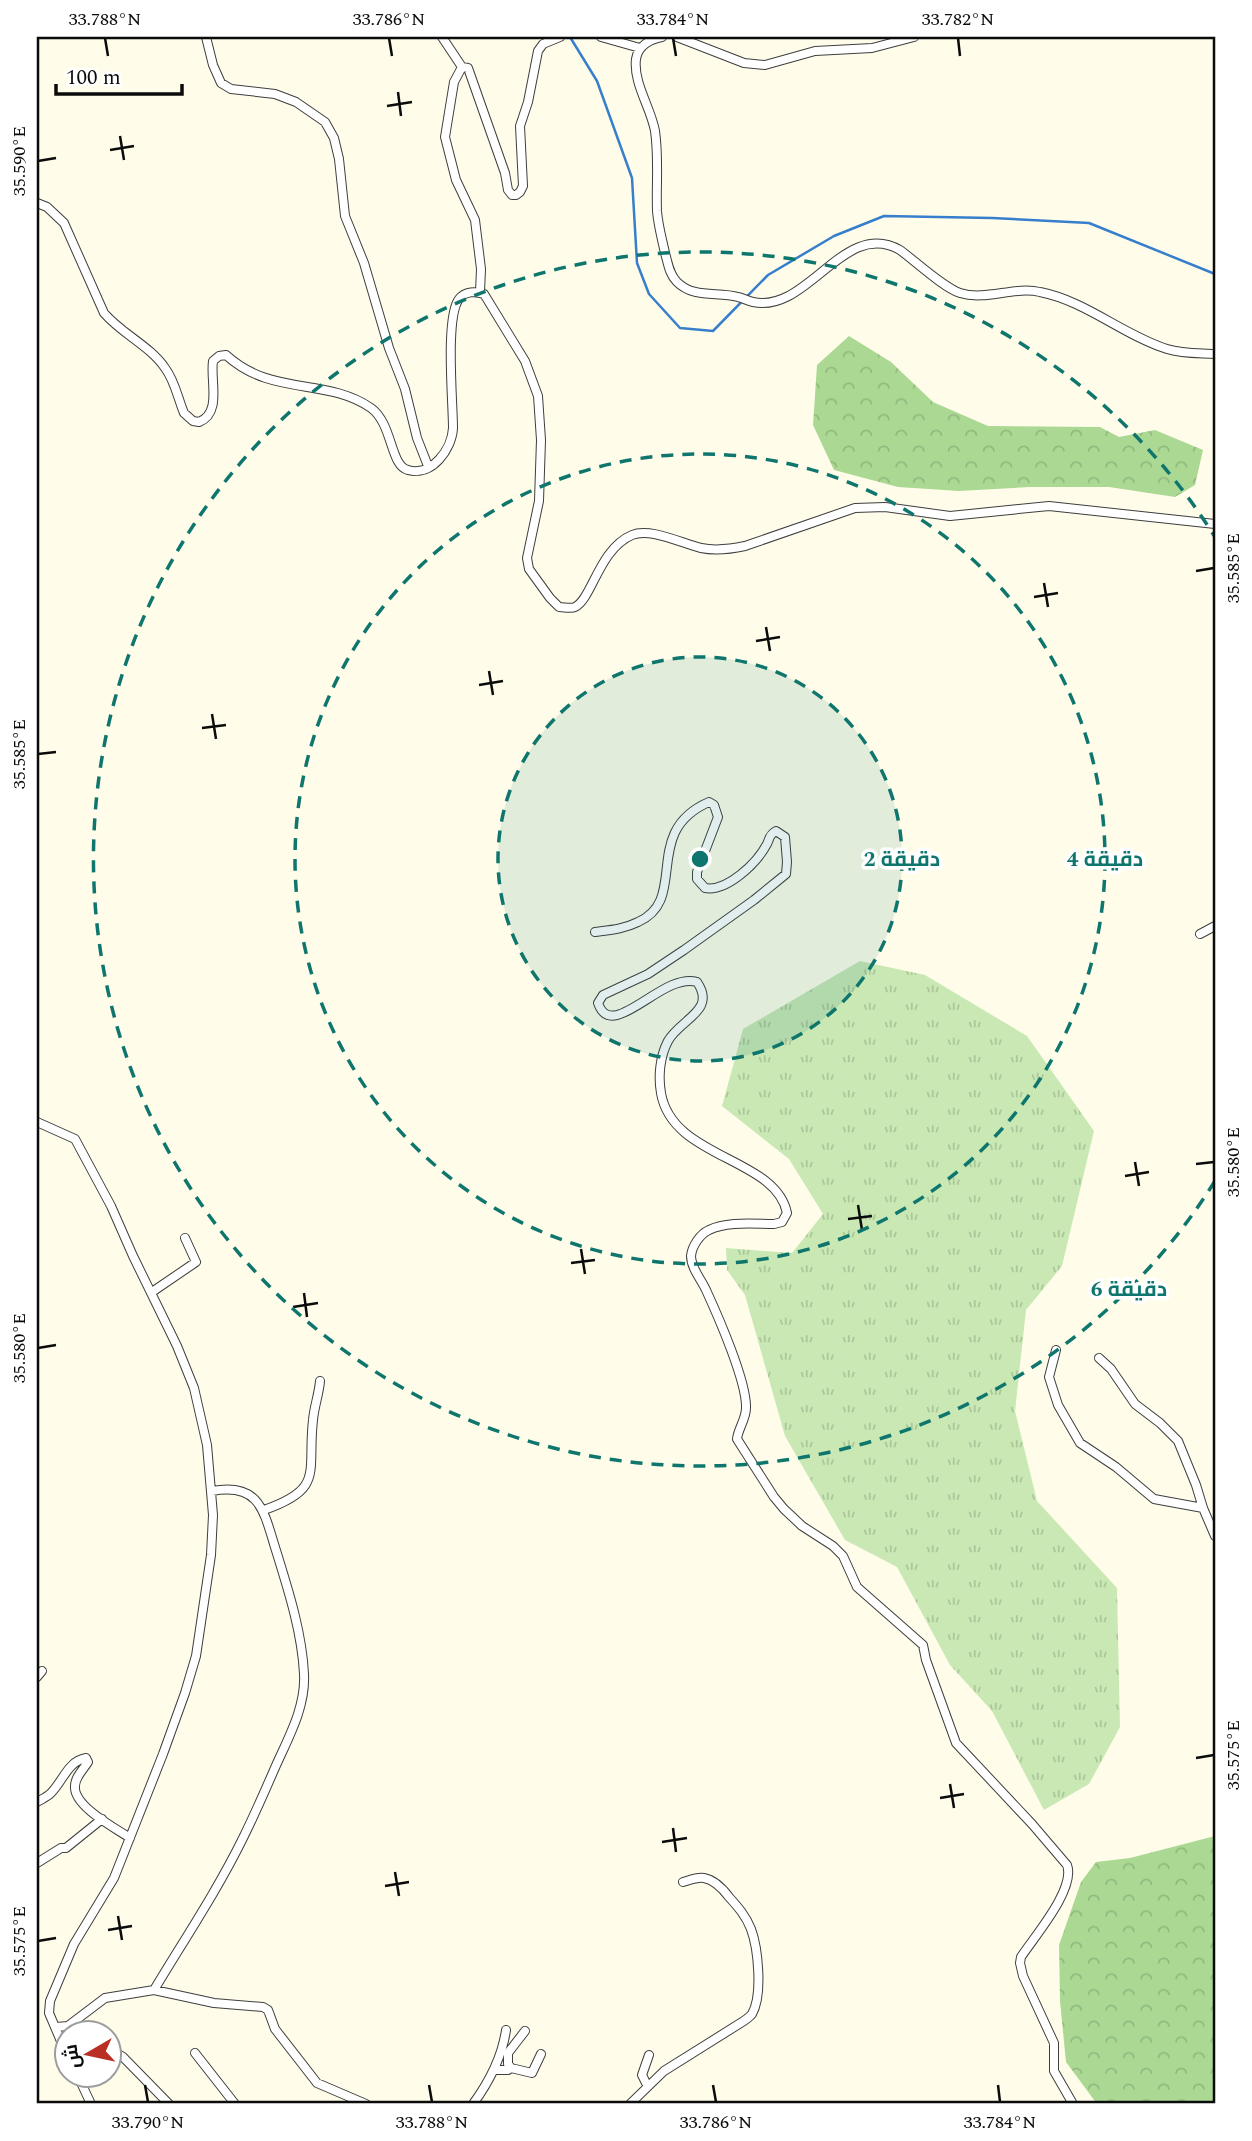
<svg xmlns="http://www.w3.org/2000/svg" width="1252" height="2141" font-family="Spectral,Cairo,serif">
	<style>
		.grass { fill: url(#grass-tufts) }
		.forest { fill: url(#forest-crowns) }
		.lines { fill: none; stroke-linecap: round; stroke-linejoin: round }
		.stream { stroke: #377fcc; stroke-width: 2.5 }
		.street-casing { stroke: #3e3e3e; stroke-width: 10 }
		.street { stroke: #fff; stroke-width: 8 }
		.ticks { fill: none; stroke: #0b0b0b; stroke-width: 2.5 }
		.ring { fill: none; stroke: #0f766e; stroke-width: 3.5; stroke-dasharray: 12 9 }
		.centre { fill: #0f766e; stroke: #fff; stroke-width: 3.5 }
		.ring-label { font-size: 21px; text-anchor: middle; font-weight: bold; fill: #0f766e; stroke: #fff; stroke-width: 7; stroke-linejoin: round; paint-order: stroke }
		.neatline { fill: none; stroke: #0b0b0b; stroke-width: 2.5 }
		.ticks-label { font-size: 18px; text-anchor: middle; fill: #0b0b0b }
	</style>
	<defs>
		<pattern id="grass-tufts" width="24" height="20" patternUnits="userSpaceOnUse" patternTransform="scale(1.75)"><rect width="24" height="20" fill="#c9e8b4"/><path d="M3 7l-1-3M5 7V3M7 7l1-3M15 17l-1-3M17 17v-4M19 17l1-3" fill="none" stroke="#abc699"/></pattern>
		<pattern id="forest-crowns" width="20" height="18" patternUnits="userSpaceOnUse" patternTransform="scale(1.75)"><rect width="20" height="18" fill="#abd994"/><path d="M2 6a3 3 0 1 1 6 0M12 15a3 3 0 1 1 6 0" fill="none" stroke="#92b97e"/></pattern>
	</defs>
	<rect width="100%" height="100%" fill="#fffdea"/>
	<path class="grass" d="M860 961 925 975 1027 1036 1094 1131 1062 1266 1026 1310 1015 1411 1037 1501 1117 1588 1120 1727 1089 1784 1044 1810 992 1711 950 1665 897 1567 845 1540 785 1436 745 1295 727 1270 726 1248 792 1253 823 1214 789 1159 722 1106 743 1029Z"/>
	<path class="forest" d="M849 336 891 362 933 402 988 426 1100 427 1119 437 1155 430 1203 450 1195 485 1175 497 1109 487H1030L959 491 898 487 834 470 813 425 817 365Z
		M1215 1836V2104H1097L1066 2062 1060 2001 1059 1945 1081 1882 1096 1862 1130 1858Z"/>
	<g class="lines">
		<path class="stream" d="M570 37 597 81 632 178 637 263 649 294 680 328 713 331 768 275 834 236 884 216 992 218 1089 223 1215 274"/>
		<g class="street-casing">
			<path id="street" d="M206 37 213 65 221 83 231 89 275 94 296 102 325 122 334 138 339 159 345 216 364 263 389 348 405 389 417 438 428 466
				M442 37 462 67
				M601 37 640 48
				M662 37C650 39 638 46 636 59 633 83 651 108 655 131 659 158 656 185 657 211 658 225 662 239 665 253 668 263 669 274 677 282 694 299 718 291 738 297 743 298 748 301 753 302 808 314 844 218 900 250 915 261 944 288 960 293 986 301 1014 286 1040 292 1086 301 1123 335 1167 349 1183 354 1199 353 1215 354
				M677 37 744 63 765 65 815 51 872 48 914 37
				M37 203 47 207 64 223 104 313C122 334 150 346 165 368 175 381 178 399 184 413L193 421 199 422C222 413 210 381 213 361L219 356 226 355C272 397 326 377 371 408 393 424 390 466 408 470 432 477 452 449 453 428 453 402 445 317 459 299 465 291 476 291 484 294L525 361 538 396 541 440 539 501 527 558 529 569 550 598 559 607C564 607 571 609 575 607 592 599 599 549 632 535 650 527 683 544 701 548 716 551 731 549 745 546L855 508 885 507 950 516 1049 506 1215 524
				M480 292 481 269 475 220 456 180 445 137 454 82 462 67 468 68 505 173 508 190 512 195H516L520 192 523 186 520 126 528 102 538 51 543 44 560 37
				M595 932C610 930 624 929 638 922 690 899 640 832 709 802L714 805 718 817 697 872V879L705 888C727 892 757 863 767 844 770 838 769 835 776 831L785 837 787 862 786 874 754 900 684 950 648 974 603 995 598 1003C612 1044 663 971 697 982 717 1011 680 1019 668 1041 660 1056 658 1076 661 1093 672 1159 776 1157 787 1213L782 1222 774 1224C754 1224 727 1221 709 1230 700 1234 692 1246 691 1256 691 1268 701 1279 706 1290 718 1316 747 1382 746 1408 746 1419 738 1429 737 1439L774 1497 784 1509 802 1526 833 1546 843 1556 857 1587 923 1645 926 1660 956 1743 1032 1824 1067 1865C1076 1889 1034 1937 1021 1957L1020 1963 1023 1976 1054 2043V2071L1073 2104
				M1200 934 1215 926
				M37 1122 75 1139 111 1206 133 1256 177 1346 194 1388 207 1445 213 1515 211 1555 196 1656 185 1693 163 1754 114 1878 74 1944 50 2001 49 2013 66 2053
				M152 1292 196 1262 185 1238
				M1056 1350 1049 1377 1058 1405 1080 1443 1116 1467 1154 1499 1203 1508 1215 1536
				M1099 1358 1111 1369 1135 1404 1160 1423 1178 1441 1196 1485 1203 1508
				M264 1510C325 1489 307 1472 313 1420 314 1407 319 1394 320 1381
				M37 1677 42 1671
				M37 1802C42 1799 47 1797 51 1793 63 1781 68 1761 86 1758L88 1762C83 1770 75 1777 75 1786 73 1806 115 1828 130 1838
				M37 1863 61 1848H66L102 1819
				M154 1990C184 1940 217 1891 243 1838 254 1816 264 1793 274 1770 287 1740 306 1708 304 1674 302 1631 287 1586 274 1544 263 1507 257 1483 212 1491
				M68 2026 105 1998 154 1990 214 2003 263 2007 268 2010 275 2029 317 2083 366 2104
				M56 2027 68 2026 78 2032
				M108 2048 123 2057 169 2104
				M195 2053 235 2104
				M511 2068 508 2064V2053L525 2031
				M494 2070H508L511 2068 532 2073 541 2054
				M77 2074 91 2104
				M646 2083 642 2075 649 2055
				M473 2104C489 2082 502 2058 506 2030
				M630 2104 664 2071 739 2024C744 2021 749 2018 752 2014 763 1995 758 1948 751 1929 746 1916 738 1907 729 1897 723 1889 715 1880 704 1878 697 1877 690 1880 683 1882"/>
		</g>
		<use href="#street" class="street"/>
	</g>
	<path class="ticks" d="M105 38 108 56M389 38 392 56M673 38 676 56M958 38 960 56M398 92 401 116M387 106 412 102M120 136 124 160M110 150 134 146M38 161 56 158M1196 571 1214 568M1044 583 1048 607M1034 597 1058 593M766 627 770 651M756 641 780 637M489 671 493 695M479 685 503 681M212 714 216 739M202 728 226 725M38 754 56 752M1135 1162 1139 1186M1196 1164 1214 1162M1125 1176 1149 1172M858 1205 862 1230M848 1219 872 1216M581 1249 585 1274M571 1263 595 1260M304 1293 307 1317M293 1307 318 1303M38 1348 56 1345M1196 1758 1214 1755M950 1784 954 1808M940 1798 964 1794M673 1828 676 1852M662 1842 687 1838M395 1872 399 1896M385 1886 409 1882M118 1916 122 1940M108 1930 132 1926M38 1941 56 1938M145 2085 148 2102M429 2085 432 2102M713 2085 716 2102M998 2085 1000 2102"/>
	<circle cx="700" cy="859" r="202" fill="#0f766e" fill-opacity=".12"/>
	<g class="ring">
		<circle cx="700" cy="859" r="202"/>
		<circle cx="700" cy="859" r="405"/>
		<path d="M1215 1181A607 607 0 1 1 1215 537"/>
	</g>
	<circle cx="700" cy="859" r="10" class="centre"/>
	<g class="ring-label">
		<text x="902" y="866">2 دقيقة</text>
		<text x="1105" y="866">4 دقيقة</text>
		<text x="1129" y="1296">6 دقيقة</text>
	</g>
	<rect width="1252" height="2141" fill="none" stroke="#ffffff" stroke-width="77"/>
	<g transform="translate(88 2054) rotate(261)"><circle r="33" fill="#ffffff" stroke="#9d9d9d" stroke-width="2"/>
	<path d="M0-5L12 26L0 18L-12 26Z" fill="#ba2f25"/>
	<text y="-10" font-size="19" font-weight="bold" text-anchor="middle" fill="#0b0b0b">ش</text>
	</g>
	<path d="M56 84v10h126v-10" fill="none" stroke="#0b0b0b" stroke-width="3.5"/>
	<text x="66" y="84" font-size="21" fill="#0b0b0b" stroke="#ffffff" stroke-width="5" paint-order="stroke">100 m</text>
	<rect x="38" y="38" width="1176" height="2064" class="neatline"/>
	<g class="ticks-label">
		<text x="105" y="25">33.788°N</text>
		<text x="389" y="25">33.786°N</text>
		<text x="673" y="25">33.784°N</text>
		<text x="958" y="25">33.782°N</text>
		<text transform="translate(19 161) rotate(-90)" y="6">35.590°E</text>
		<text transform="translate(1233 568) rotate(-90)" y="6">35.585°E</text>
		<text transform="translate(19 754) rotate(-90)" y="6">35.585°E</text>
		<text transform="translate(1233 1162) rotate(-90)" y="6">35.580°E</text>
		<text transform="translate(19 1348) rotate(-90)" y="6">35.580°E</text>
		<text transform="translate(1233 1755) rotate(-90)" y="6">35.575°E</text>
		<text transform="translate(19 1941) rotate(-90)" y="6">35.575°E</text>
		<text x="148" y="2128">33.790°N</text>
		<text x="432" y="2128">33.788°N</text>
		<text x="716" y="2128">33.786°N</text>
		<text x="1000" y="2128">33.784°N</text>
	</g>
</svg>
